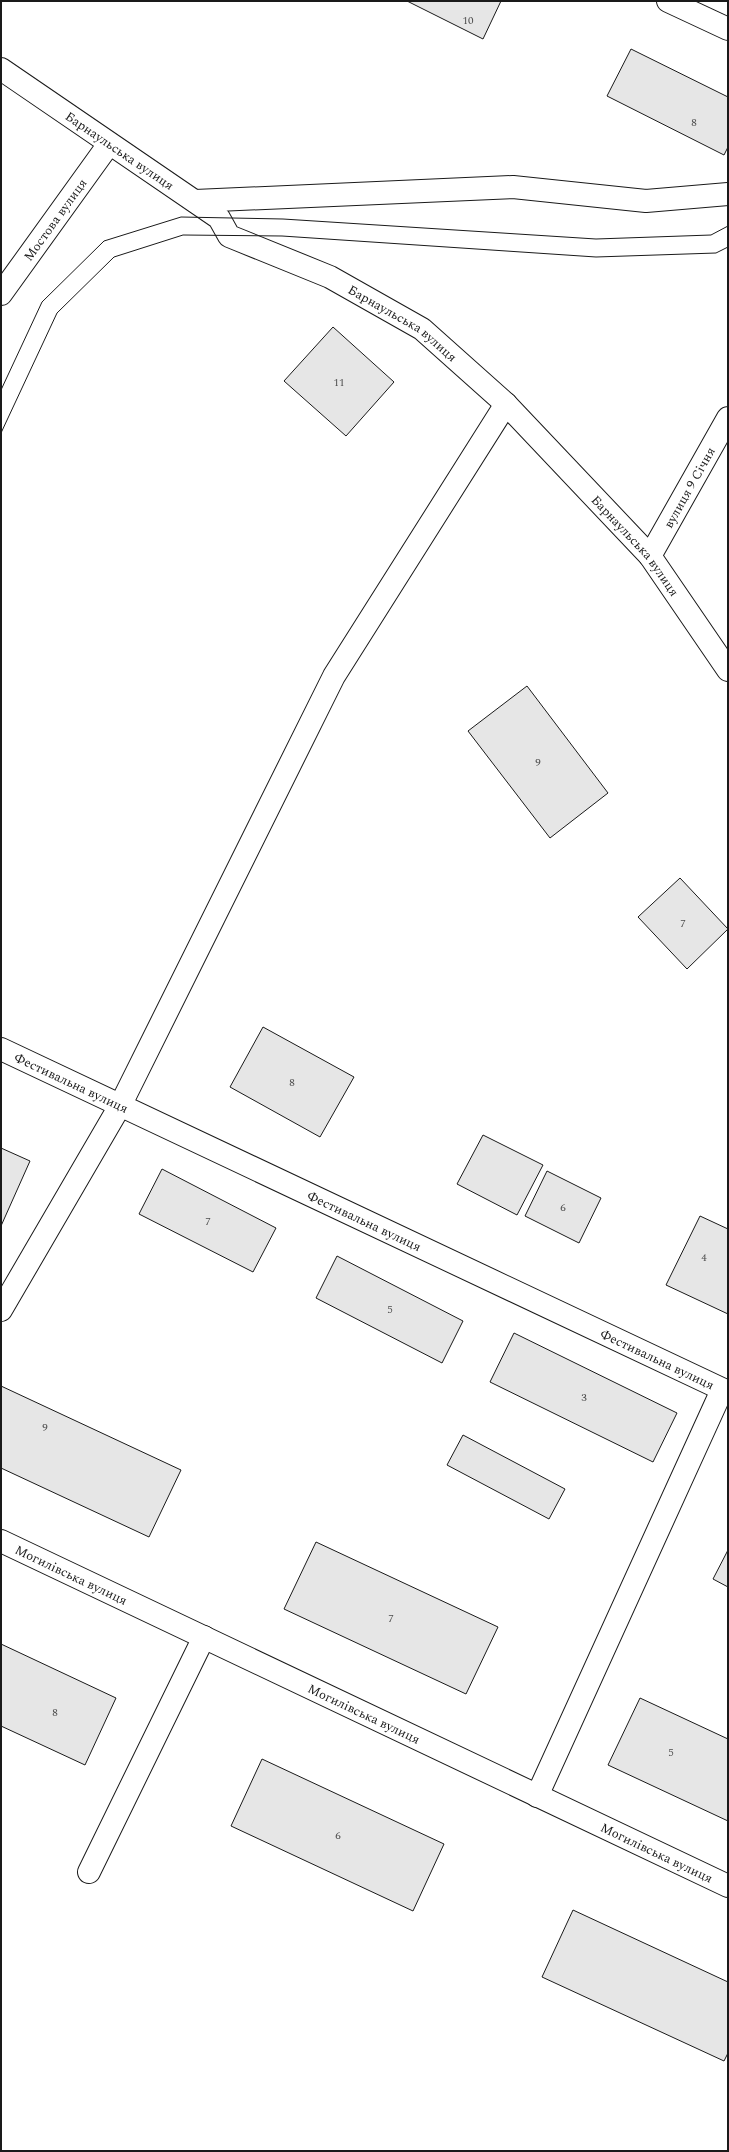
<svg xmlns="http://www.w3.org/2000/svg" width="729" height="2152" font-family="Spectral,serif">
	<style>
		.building { fill: #e6e6e6; stroke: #1a1a1a }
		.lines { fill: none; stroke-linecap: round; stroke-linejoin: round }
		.minor-casing { stroke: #1a1a1a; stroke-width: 24 }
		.minor { stroke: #fff; stroke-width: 22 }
		.tram { stroke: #1a1a1a; stroke-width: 1 }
		.labels { text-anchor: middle; stroke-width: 3; stroke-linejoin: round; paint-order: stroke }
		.number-label { font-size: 11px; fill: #4d4d4d }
		.street-label { font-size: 13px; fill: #1a1a1a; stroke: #fff }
	</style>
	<rect width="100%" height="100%" fill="#fff"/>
	<path class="building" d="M407 1H501L483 39Z
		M631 49 728 97V147L724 155 607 96Z
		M333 327 394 382 346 436 284 381Z
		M527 686 608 793 550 838 468 731Z
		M680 878 728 929 687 969 638 917Z
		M263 1027 354 1077 320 1137 230 1087Z
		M483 1135 543 1165 517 1215 457 1184Z
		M1 1148 30 1161 1 1226Z
		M162 1169 276 1228 253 1272 139 1214Z
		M547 1171 601 1198 579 1243 525 1216Z
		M700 1216 728 1229V1314L666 1285Z
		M337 1256 463 1321 442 1363 316 1298Z
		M514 1333 677 1413 653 1462 490 1382Z
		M1 1386 181 1470 149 1537 1 1468Z
		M463 1435 565 1489 549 1519 447 1465Z
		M316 1542 498 1627 466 1694 284 1609Z
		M728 1550V1587L713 1579Z
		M1 1644 116 1698 85 1765 1 1726Z
		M640 1698 728 1739V1821L608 1765Z
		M262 1759 444 1844 413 1911 231 1826Z
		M573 1910 728 1982V2053L724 2061 542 1977Z"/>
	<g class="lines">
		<g class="minor-casing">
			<g id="minor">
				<path d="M668 1 728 29"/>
				<path id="s1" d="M1 69 219 218 229 236 330 277 422 329 506 404 650 556 728 670"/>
				<path d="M195 201 513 187 646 201 728 194"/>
				<path id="s2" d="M1 294 109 144"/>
				<path id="s3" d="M650 556 728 418"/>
				<path id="s4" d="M1 1049 728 1392"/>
				<path d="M1 1310 121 1104 334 676 506 404"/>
				<path id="s5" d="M1 1541 728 1886"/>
				<path d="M537 1796 722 1390"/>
				<path d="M89 1872 204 1637"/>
			</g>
		</g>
		<use href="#minor" class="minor"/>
		<path class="tram" d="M1 390 42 302 104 241 181 217 283 219 596 239 711 235 728 226
			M1 433 57 313 114 257 183 235 282 236 596 257 716 253 728 247"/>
	</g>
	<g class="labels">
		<g class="number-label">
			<text x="468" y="24">10</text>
			<text x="694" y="126">8</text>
			<text x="339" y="386">11</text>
			<text x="538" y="766">9</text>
			<text x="683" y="927">7</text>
			<text x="292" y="1086">8</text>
			<text x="563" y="1211">6</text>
			<text x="208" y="1225">7</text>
			<text x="704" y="1261">4</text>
			<text x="390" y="1313">5</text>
			<text x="584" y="1401">3</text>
			<text x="45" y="1431">9</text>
			<text x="391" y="1622">7</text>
			<text x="55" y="1716">8</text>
			<text x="671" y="1756">5</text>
			<text x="338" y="1839">6</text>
		</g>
		<g class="street-label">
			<text dy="5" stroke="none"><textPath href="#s1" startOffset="144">Барнаульська вулиця</textPath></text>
			<text dy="5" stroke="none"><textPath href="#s2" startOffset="92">Мостова вулиця</textPath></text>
			<text dy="5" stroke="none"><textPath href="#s1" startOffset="480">Барнаульська вулиця</textPath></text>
			<text dy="5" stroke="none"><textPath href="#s3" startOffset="79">вулиця 9 Січня</textPath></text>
			<text dy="5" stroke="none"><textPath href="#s1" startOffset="804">Барнаульська вулиця</textPath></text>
			<text dy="5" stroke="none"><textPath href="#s4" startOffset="78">Фестивальна вулиця</textPath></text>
			<text dy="5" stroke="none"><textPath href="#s4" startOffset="402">Фестивальна вулиця</textPath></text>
			<text dy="5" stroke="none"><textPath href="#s4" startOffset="726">Фестивальна вулиця</textPath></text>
			<text dy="5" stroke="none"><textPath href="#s5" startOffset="78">Могилівська вулиця</textPath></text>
			<text dy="5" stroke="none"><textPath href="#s5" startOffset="402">Могилівська вулиця</textPath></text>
			<text dy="5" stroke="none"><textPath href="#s5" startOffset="726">Могилівська вулиця</textPath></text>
		</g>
	</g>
	<rect width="729" height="2152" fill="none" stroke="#1a1a1a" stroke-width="4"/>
</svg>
